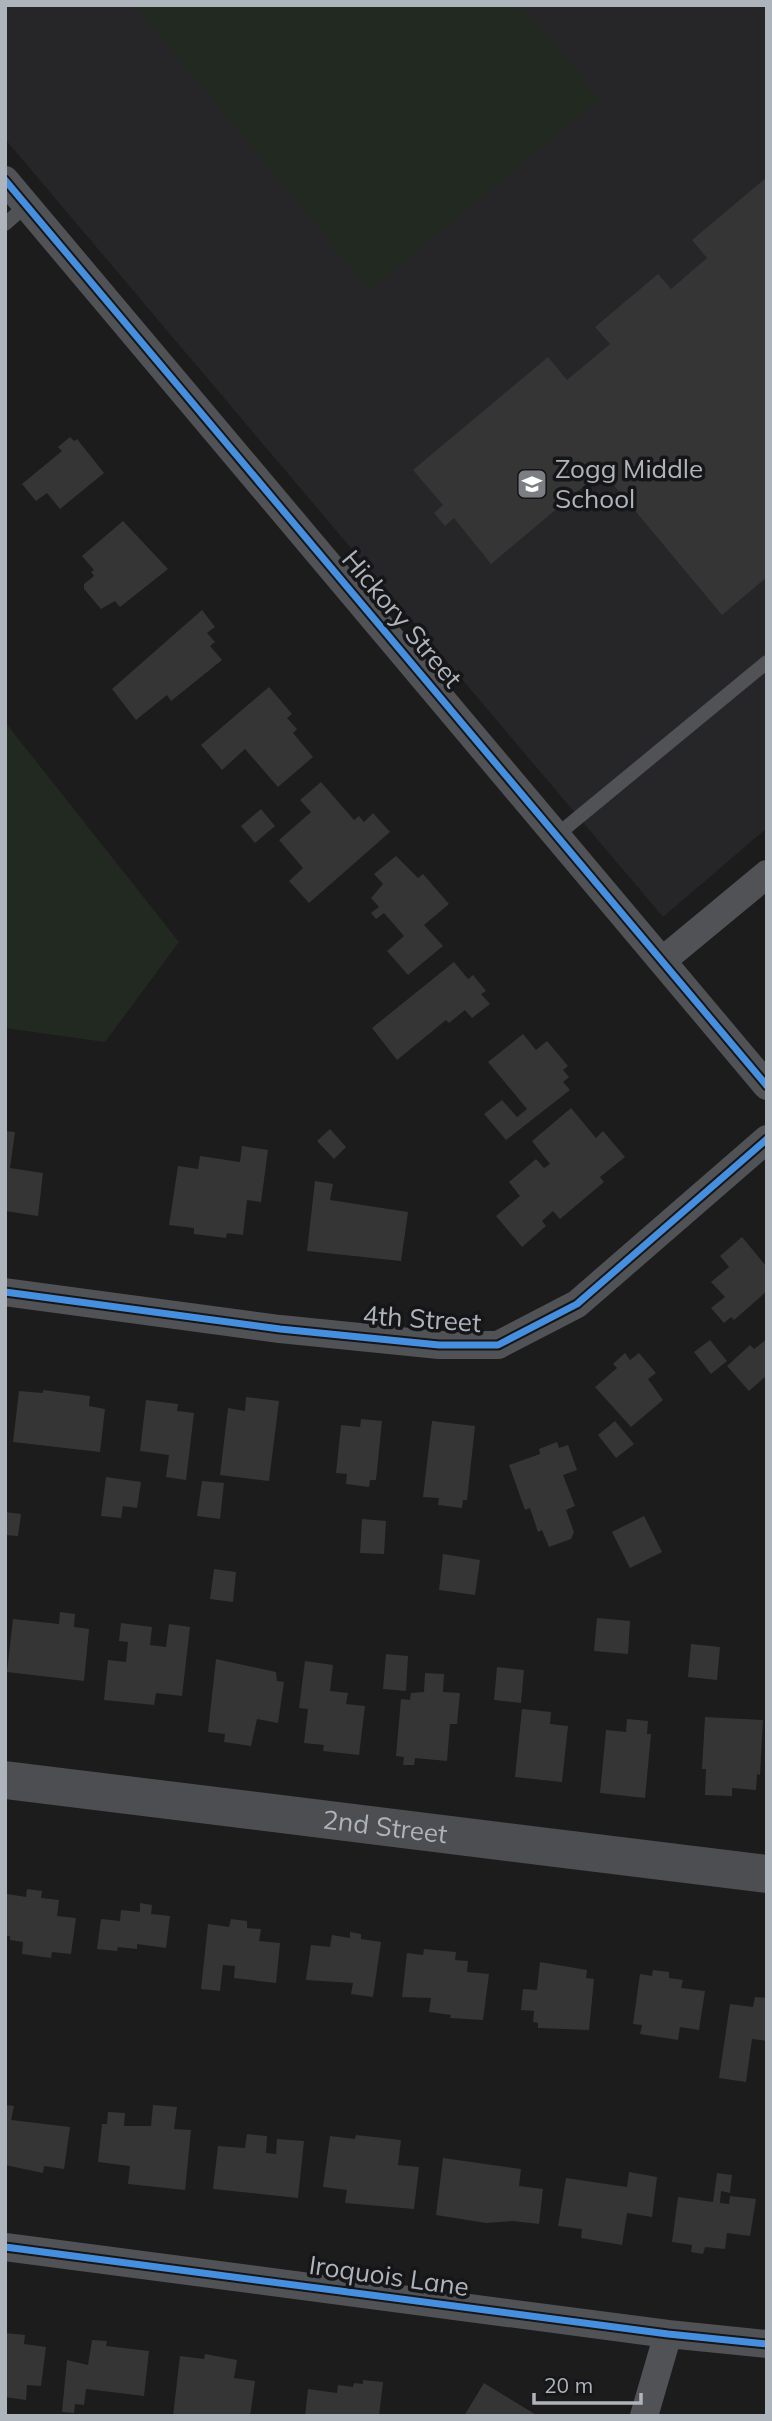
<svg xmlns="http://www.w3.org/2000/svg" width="772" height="2421" font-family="Mulish,sans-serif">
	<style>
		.built { fill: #262628 }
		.green { fill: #222921 }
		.building { fill: #353536 }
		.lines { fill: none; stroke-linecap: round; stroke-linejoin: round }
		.lane { stroke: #505255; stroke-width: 14 }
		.street { stroke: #505255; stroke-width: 28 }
		.primary { stroke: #4d4e51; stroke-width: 38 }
		.cycleway-casing { stroke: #161618; stroke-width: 11 }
		.cycleway { stroke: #468fdf; stroke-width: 7 }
		.labels { text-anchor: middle; stroke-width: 7; stroke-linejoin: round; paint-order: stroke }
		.poi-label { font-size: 26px; fill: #aeb4bc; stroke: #161618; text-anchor: start }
		.street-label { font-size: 26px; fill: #aeb4bc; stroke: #161618 }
	</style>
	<rect width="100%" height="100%" fill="#1c1c1c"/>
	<path class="built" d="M5 5H767V828L663 917 5 139Z"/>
	<path class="green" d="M134 5H522L600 99 370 290Z
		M5 722 179 942 105 1042 5 1028Z"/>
	<path class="building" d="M767 177V577L722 615 602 471 491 564 454 518 445 526 434 513 443 505 413 470 548 357 567 380 610 344 595 327 658 274 671 289 707 258 692 240Z
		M70 437 74 441 77 439 104 473 60 509 47 493 36 501 22 484 62 451 58 447Z
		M123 521 168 569 120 607 115 601 101 609 84 589V584L94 576 91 572 94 570 82 556Z
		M202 610 215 627 207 633 215 642 210 646 222 660 171 701 167 695 136 720 112 689Z
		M269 687 292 714 287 718 297 729 293 733 313 757 278 787 245 749 222 770 201 745Z
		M321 782 354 820 359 816 364 822 373 813 390 832 309 903 289 881 303 868 279 840 311 812 300 800Z
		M261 809 275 826 255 843 241 826Z
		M396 856 418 878 423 874 449 904 424 925 443 946 408 975 387 951 404 936 384 913 376 919 371 913 379 907 371 898 383 884 374 874Z
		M454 962 468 979 473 975 486 991 481 994 490 1004 472 1018 465 1010 449 1023 446 1020 397 1060 372 1028Z
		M523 1034 536 1050 547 1041 568 1066 563 1070 569 1077 563 1082 570 1090 506 1140 484 1114 502 1100 517 1117 527 1109 488 1062Z
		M571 1108 596 1138 603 1131 625 1157 600 1177 604 1182 560 1219 553 1211 542 1221 546 1226 522 1247 496 1216 520 1196 509 1182 536 1159 544 1168 550 1164 532 1141Z
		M330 1129 346 1147 334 1159 317 1141Z
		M5 1131 15 1132 10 1168 43 1173 38 1216 5 1211Z
		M242 1146 268 1150 261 1202 247 1200 243 1235 227 1233 226 1238 194 1234V1228L169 1225 178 1166 198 1169 200 1156 240 1162Z
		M315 1181 333 1184 330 1200 408 1212 401 1261 307 1251Z
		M742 1237 767 1267V1291L734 1320 731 1317 724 1323 711 1308 725 1297 711 1282 729 1267 720 1256Z
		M767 1339V1375L749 1391 727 1366 750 1345 754 1349Z
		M710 1340 727 1361 711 1374 694 1352Z
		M625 1353 630 1360 639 1353 656 1373 648 1379 663 1400 631 1427 595 1387 617 1368 613 1364Z
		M43 1390 90 1396 89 1406 105 1409 100 1452 13 1442 19 1391 43 1393Z
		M246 1397 279 1401 269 1481 220 1475 228 1408 245 1411Z
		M146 1400 178 1404 177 1411 194 1413 186 1480 166 1477 169 1455 140 1451Z
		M361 1419 382 1421 376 1480H370L369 1487 346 1484 347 1474 336 1473 341 1425 360 1427Z
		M432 1421 475 1426 467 1500H463L462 1508 438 1505 439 1498 423 1497Z
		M615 1421 634 1444 616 1458 598 1435Z
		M557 1442 559 1448 568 1445 577 1470 563 1475 575 1506 566 1510 574 1532 571 1539 549 1547 542 1530 538 1532 530 1508 525 1510 509 1465 540 1454 539 1449Z
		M106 1477 141 1482 137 1508 123 1506 121 1518 101 1516Z
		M202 1481 224 1483 220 1519 197 1516Z
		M5 1512 21 1514 18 1536 5 1535Z
		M644 1516 662 1552 630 1568 612 1532Z
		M362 1519 386 1521 384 1554 360 1553Z
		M443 1554 480 1560 475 1595 439 1590Z
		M214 1569 236 1572 233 1602 210 1599Z
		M60 1612 75 1614 74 1627 89 1629 84 1681 7 1672 13 1619 59 1624Z
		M597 1618 630 1621 628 1654 594 1651Z
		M121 1623 152 1627 150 1645 166 1647 169 1624 190 1627 182 1696 156 1693 154 1705 104 1700 108 1660 126 1662 128 1642 119 1641Z
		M691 1644 720 1647 717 1680 688 1677Z
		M386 1654 408 1656 406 1691 383 1689Z
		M216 1659 276 1672 277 1681 284 1682 278 1723 257 1719 251 1746 224 1742 225 1734 208 1732Z
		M305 1661 333 1665 330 1691 348 1693 346 1704 365 1706 359 1755 323 1751 324 1745 304 1743 308 1709 299 1708Z
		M497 1667 524 1670 521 1703 494 1700Z
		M425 1673 444 1674 443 1692 460 1693 457 1724H450L447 1761 415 1758 414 1765H403L404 1757 396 1756 401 1699 410 1700 411 1693 424 1692Z
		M522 1709 551 1712 550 1724 568 1726 562 1782 515 1777Z
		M705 1717 763 1720 760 1775 757 1774 756 1790 732 1788V1796L705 1795 706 1769H702Z
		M627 1719 648 1721 647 1734H651L645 1798 600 1793 606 1730 626 1732Z
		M27 1889 42 1891 41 1898 59 1900 57 1916 76 1918 71 1954 52 1952 51 1958 22 1954 23 1942 10 1940V1936H5L7 1894 26 1897Z
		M140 1903 152 1905 151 1914 170 1916 166 1948 137 1944V1949L118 1947 117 1951 97 1949 101 1919 120 1921 121 1910 140 1912Z
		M231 1919 247 1921V1928L261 1929 259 1941 280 1943 276 1983 234 1978 235 1966 223 1965 220 1991 201 1989 208 1924 229 1927Z
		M350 1932 361 1934V1939L381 1942 373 1997 351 1994 353 1983 306 1980 311 1945 330 1947 332 1935 350 1938Z
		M424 1949 456 1952 455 1960 468 1961 467 1972 489 1974 483 2020 450 2018 451 2015 429 2012 431 1998 402 1997 407 1953 423 1955Z
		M540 1962 587 1970 586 1978 594 1979 589 2030 538 2028V2023L533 2022 534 2011 521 2010 523 1989 537 1990Z
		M653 1970 669 1972V1978L683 1980 681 1988 705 1991 699 2030 680 2027 678 2040 640 2034 642 2025 633 2024 640 1974 652 1976Z
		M755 1997 767 1998V2041L752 2039 746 2082 719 2078 730 2004 753 2007Z
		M5 2105 14 2106 11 2120 70 2127 64 2169 44 2166 43 2173 5 2165Z
		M153 2105 177 2107 174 2129 191 2130 185 2190 128 2184 130 2166 98 2162 102 2124H107L108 2112 125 2113 124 2126H151Z
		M247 2134 267 2136 266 2153 276 2154 277 2139 304 2141 298 2198 213 2189 218 2146 245 2148Z
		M356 2135 401 2140 398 2165 419 2167 414 2209 345 2203 347 2190 323 2187 330 2136 355 2139Z
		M443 2158 521 2169 519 2186 543 2189 539 2224 513 2221 486 2223 436 2215Z
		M629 2172 657 2177 652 2217 627 2213 622 2245 581 2238 582 2229 558 2226 566 2178 627 2187Z
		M717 2173 732 2175 730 2193 721 2191 720 2203 729 2204 730 2196 756 2199 750 2236 727 2233 725 2249 705 2247 703 2254 691 2252 692 2245 672 2242 678 2197 713 2202Z
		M5 2333 25 2335 24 2344 46 2347 41 2386 27 2385 26 2400 5 2397Z
		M92 2340 107 2341 106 2346 149 2351 144 2396 86 2389 84 2405 75 2404 74 2413 62 2412 67 2360 88 2365Z
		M205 2354 237 2360 234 2378 255 2381 250 2416H173L180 2356 204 2359Z
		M363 2380 383 2382 379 2416H305L308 2389 337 2393 338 2385 353 2387 354 2383 363 2384Z
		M484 2383 538 2416H464Z"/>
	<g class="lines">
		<path class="lane" d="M5 224 27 205
			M557 835 767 662"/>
		<path class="street" d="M5 180 767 1086
			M662 961 767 874
			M5 1292 280 1329 439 1345H498L577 1304 767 1139
			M5 2247 668 2334 767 2344
			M644 2416 668 2334"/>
		<path class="primary" id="s1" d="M5 1780 767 1874"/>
		<g class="cycleway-casing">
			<path id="cycleway" d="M5 180 767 1086
				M5 1292 280 1329 439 1345H498L577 1304 767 1139
				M5 2247 668 2334 767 2344"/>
		</g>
		<use href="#cycleway" class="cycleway"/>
	</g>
	<defs>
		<g id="school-square" transform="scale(1.575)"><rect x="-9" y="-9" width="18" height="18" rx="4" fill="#7b7f84" stroke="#161618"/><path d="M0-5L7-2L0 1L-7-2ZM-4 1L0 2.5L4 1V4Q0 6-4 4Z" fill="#fff"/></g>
	</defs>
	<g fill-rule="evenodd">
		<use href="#school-square" x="532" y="484"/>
	</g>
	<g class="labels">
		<g class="poi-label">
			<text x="555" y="478">Zogg Middle<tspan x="555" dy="30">School</tspan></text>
		</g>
		<g class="street-label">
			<text transform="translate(402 619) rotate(50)" y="9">Hickory Street</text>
			<text transform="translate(422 1319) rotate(4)" y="9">4th Street</text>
			<text dy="9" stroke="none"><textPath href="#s1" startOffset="383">2nd Street</textPath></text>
			<text transform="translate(389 2276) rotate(8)" y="9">Iroquois Lane</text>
		</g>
	</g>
	<rect width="772" height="2421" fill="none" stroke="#aeb4bc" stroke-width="14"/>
	<path d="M534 2393v10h107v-10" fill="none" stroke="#aeb4bc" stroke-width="3.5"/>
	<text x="544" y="2393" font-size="21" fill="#aeb4bc" stroke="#161618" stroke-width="5" paint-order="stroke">20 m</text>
</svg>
